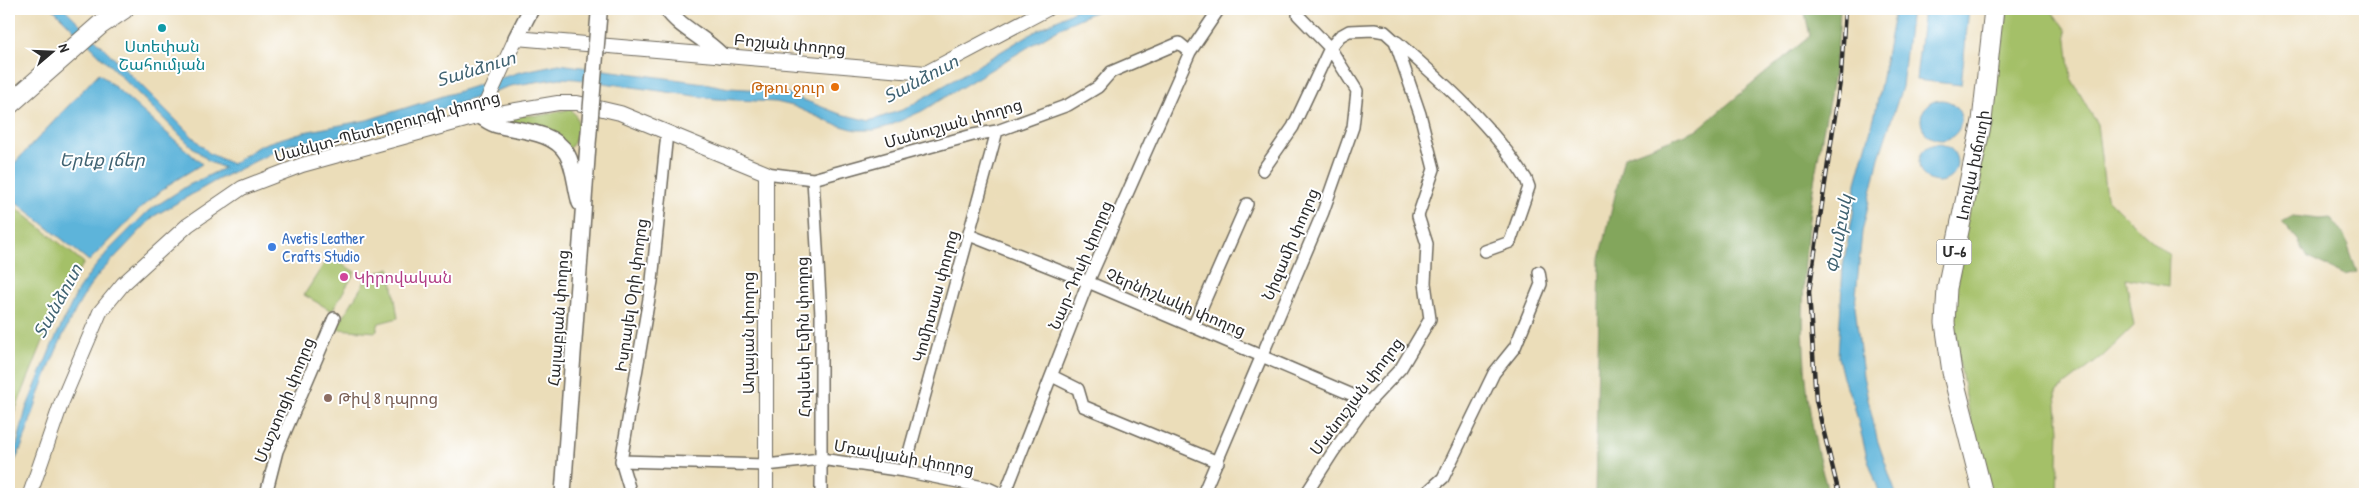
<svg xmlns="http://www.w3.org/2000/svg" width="2374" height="503" font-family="'Patrick Hand','Noto Sans Armenian',sans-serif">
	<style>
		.green { fill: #a4c067; stroke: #687649 }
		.forest { fill: #83a65c; stroke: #576844 }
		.water { fill: #5db4da; stroke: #447082 }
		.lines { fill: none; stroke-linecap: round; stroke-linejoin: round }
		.minor-casing { stroke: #6e695d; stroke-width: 14 }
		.tertiary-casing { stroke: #6e695d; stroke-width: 16 }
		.secondary-casing { stroke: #6e695d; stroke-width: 18 }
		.trunk-casing { stroke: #6e695d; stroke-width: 21 }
		.minor { stroke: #fff; stroke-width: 11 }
		.tertiary { stroke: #fff; stroke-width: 14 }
		.secondary { stroke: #fff; stroke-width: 15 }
		.trunk { stroke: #fff; stroke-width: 19 }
		.rail-casing { stroke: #2b2b2b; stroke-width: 4.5 }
		.rail { stroke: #fff; stroke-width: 2.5; stroke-dasharray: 8; stroke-linecap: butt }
		.secondary-bridge-casing { stroke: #6e695d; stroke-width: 18; stroke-linecap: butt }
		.secondary-bridge { stroke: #fff; stroke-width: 15 }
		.culture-dot { fill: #0f9aa8; stroke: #fff; stroke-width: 2 }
		.food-dot { fill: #e8710a; stroke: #fff; stroke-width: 2 }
		.shop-dot { fill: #3f7fe0; stroke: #fff; stroke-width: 2 }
		.hotel-dot { fill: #d1479c; stroke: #fff; stroke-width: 2 }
		.education-dot { fill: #8d6e63; stroke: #fff; stroke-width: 2 }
		.labels { text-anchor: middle; stroke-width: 4; stroke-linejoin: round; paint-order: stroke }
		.shield { fill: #fff; stroke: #6b6b6b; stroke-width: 1 }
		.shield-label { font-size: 15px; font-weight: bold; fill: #2b2b2b }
		.street-label { font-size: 16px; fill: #2b2b2b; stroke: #fff }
		.culture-label { font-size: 16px; fill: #0d838f; stroke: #fff }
		.food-label { font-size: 16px; fill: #c56008; stroke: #fff; text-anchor: end }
		.shop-label { font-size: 16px; fill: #366cbe; stroke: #fff; text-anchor: start }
		.hotel-label { font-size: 16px; fill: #b23c85; stroke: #fff; text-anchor: start }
		.education-label { font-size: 16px; fill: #785e54; stroke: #fff; text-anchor: start }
		.water-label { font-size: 18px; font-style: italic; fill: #3f6271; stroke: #fff }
	</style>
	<rect width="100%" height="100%" fill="#fff"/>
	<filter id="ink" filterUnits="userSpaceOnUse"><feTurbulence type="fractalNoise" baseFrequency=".02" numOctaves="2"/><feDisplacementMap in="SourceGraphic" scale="10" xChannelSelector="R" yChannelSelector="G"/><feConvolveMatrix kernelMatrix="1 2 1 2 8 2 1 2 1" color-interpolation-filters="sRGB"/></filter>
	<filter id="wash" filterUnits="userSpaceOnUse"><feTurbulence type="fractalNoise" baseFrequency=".0096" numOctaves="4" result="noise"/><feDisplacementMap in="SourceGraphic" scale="20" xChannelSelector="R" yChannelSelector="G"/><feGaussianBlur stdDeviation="1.12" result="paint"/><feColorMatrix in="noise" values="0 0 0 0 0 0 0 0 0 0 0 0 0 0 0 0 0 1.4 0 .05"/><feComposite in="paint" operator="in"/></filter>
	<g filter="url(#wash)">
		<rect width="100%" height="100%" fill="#ebddb9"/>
		<path class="green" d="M2002 9H2050L2066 30 2071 78 2097 124 2106 197 2135 226 2169 255 2168 286 2126 278 2134 326 2102 357 2056 392 2059 431 2057 494H1989L1976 447 1952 325 1955 292Z
			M570 109C583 119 579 139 569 149L506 122 511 116 544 115Z
			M9 202 84 263 60 299 9 426Z
			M334 259 355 272 332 311 304 295 325 262Z
			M390 268 398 318 379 323 376 332 336 329 368 276Z"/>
		<path class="forest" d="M1804 9H1840C1839 63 1825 117 1816 170 1798 276 1796 391 1829 494H1595L1600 259 1624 157 1698 129 1810 36Z
			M2293 216 2319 219 2331 218 2344 235 2357 272 2344 275 2308 258 2298 240 2282 222Z"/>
		<path class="water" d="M53 9H65L209 153 232 164 259 146 273 141 304 132 367 120 520 72 559 64 704 83 729 88 781 91 840 114 870 121 905 109 1027 36 1077 9H1101L1065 25 922 111 889 126 875 130H856L834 124 793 106 776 102 716 99 576 79 560 78 510 86 421 116 350 135 290 144 217 180 154 216 99 274C73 306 49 365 36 404 27 429 24 448 9 471V458L17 445 26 409 52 345 78 290 90 273 109 250 148 211 187 186 224 168 210 162 190 145Z
			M1895 9H1911L1902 87 1879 158 1862 232 1855 306 1863 376 1877 439 1896 494H1880L1867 457 1854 405 1843 378 1838 357 1843 266 1853 214 1856 183 1875 114Z
			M1924 9H1969L1961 85 1916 80Z
			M99 73 202 164 171 183 143 206 89 261 9 196V169Z
			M1921 120a20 20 0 1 1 40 0a20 20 0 1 1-40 0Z
			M1919 163a19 19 0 1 1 38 0a19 19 0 1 1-38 0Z"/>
	</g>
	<g filter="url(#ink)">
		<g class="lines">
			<g class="minor-casing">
				<path id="minor" d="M1397 42C1443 82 1493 126 1526 179L1529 187 1510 242 1485 251
					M1263 170 1293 127 1330 48 1340 36 1349 31 1374 30 1385 32 1395 41 1420 114 1434 169 1418 216 1427 244 1425 283 1430 319 1401 368 1369 402 1333 452 1306 494
					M766 173 813 179 973 135 997 131 1068 105 1098 87 1111 72 1179 43 1190 52
					M813 179 821 315V494
					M969 235 1088 282 1369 402
					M1193 327 1247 204
					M1052 376 1078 389 1083 406 1218 462
					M621 461 766 465 821 459 904 471 988 488 1001 494
					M904 471 997 131
					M266 494 277 451 334 318
					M631 494 621 461 652 281 667 133
					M1005 494 1088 282 1190 52 1219 9
					M1203 494 1323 212 1353 127 1357 91 1330 48 1298 15
					M1425 494 1443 478 1494 373 1515 347 1541 284 1539 272"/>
			</g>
			<g class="tertiary-casing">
				<path id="tertiary" d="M480 116 516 38 926 73 1047 9
					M30 494 61 404 100 312 123 284 188 225 242 188 302 165 480 116 558 103H577L620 113 766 173V494"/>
			</g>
			<g class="secondary-casing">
				<path id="secondary" d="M667 9C680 28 704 37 721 55
					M516 38 531 9
					M480 116C485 119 491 124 497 125 519 131 554 131 567 154 575 168 575 187 580 203
					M563 494 588 144"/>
			</g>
			<g class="trunk-casing">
				<g id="trunk">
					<path d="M9 105 100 25 124 9"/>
					<path id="s1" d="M1983 494 1952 372 1945 323 1947 288 1982 121 1994 9"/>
				</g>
			</g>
			<use href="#minor" class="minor"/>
			<use href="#tertiary" class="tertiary"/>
			<use href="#secondary" class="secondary"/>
			<use href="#trunk" class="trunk"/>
			<g class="rail-casing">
				<path id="rail" d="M1839 494 1816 400 1809 292 1841 75 1845 9"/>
			</g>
			<use href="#rail" class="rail"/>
			<g class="secondary-bridge-casing">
				<path id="secondary-bridge" d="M588 144 599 14"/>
			</g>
			<use href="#secondary-bridge" class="secondary-bridge"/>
		</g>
	</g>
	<circle class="culture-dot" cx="162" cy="28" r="5"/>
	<circle class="food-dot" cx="835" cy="87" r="5"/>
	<circle class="shop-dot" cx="272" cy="247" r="5"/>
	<circle class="hotel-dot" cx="344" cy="277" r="5"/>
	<circle class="education-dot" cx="328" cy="398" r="5"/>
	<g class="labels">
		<rect class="shield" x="1936.5" y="239.5" width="35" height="25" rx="4"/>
		<g class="shield-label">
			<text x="1954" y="257">Մ-6</text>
		</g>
		<g class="street-label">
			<text transform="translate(790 44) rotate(5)" y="6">Բոշյան փողոց</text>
			<text transform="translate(953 123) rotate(-16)" y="6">Մանուշյան փողոց</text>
			<text transform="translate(387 126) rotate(-15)" y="6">Սանկտ-Պետերբուրգի փողոց</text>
			<text dy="6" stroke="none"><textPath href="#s1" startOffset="336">Լոռվա խճուղի</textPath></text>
			<text transform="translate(1290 244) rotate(-67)" y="6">Նիզամի փողոց</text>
			<text transform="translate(1080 265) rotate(-67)" y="6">Նար-Դոսի փողոց</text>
			<text transform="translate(631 295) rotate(-82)" y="6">Իսրայել Օրի փողոց</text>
			<text transform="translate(935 296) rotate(-75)" y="6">Կոմիտաս փողոց</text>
			<text transform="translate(1176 302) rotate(23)" y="6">Չերնիշևսկի փողոց</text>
			<text transform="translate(558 318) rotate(-86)" y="6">Հալաբյան փողոց</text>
			<text transform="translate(748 333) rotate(-90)" y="6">Աղայան փողոց</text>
			<text transform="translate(803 337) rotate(-91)" y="6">Հովսեփ Էմին փողոց</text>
			<text transform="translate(1356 396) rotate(-53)" y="6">Մանուշյան փողոց</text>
			<text transform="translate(284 400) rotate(-68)" y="6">Մաշտոցի փողոց</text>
			<text transform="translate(904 457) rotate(10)" y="6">Մռավյանի փողոց</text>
		</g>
		<g class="culture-label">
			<text x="162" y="52">Ստեփան<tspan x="162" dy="18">Շահումյան</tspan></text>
		</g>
		<g class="food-label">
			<text x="825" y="93">Թթու ջուր</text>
		</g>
		<g class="shop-label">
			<text x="282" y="244">Avetis Leather<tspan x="282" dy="18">Crafts Studio</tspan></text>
		</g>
		<g class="hotel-label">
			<text x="354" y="283">Կիրովական</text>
		</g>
		<g class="education-label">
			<text x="338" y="404">Թիվ 8 դպրոց</text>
		</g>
		<g class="water-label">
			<text transform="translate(476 69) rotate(-17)" y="6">Տանձուտ</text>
			<text transform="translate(921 79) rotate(-28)" y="6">Տանձուտ</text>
			<text x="102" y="166">Երեք լճեր</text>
			<text transform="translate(1839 234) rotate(-80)" y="6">Փամբակ</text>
			<text transform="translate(58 301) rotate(-61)" y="6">Տանձուտ</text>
		</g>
	</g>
	<rect width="2374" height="503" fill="none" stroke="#fff" stroke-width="30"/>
	<g transform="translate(52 52) rotate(71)" stroke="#ffffff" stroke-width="4" paint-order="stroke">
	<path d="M0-4L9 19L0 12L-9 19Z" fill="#2b2b2b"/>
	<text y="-8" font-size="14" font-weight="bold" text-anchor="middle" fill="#2b2b2b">N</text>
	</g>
</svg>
